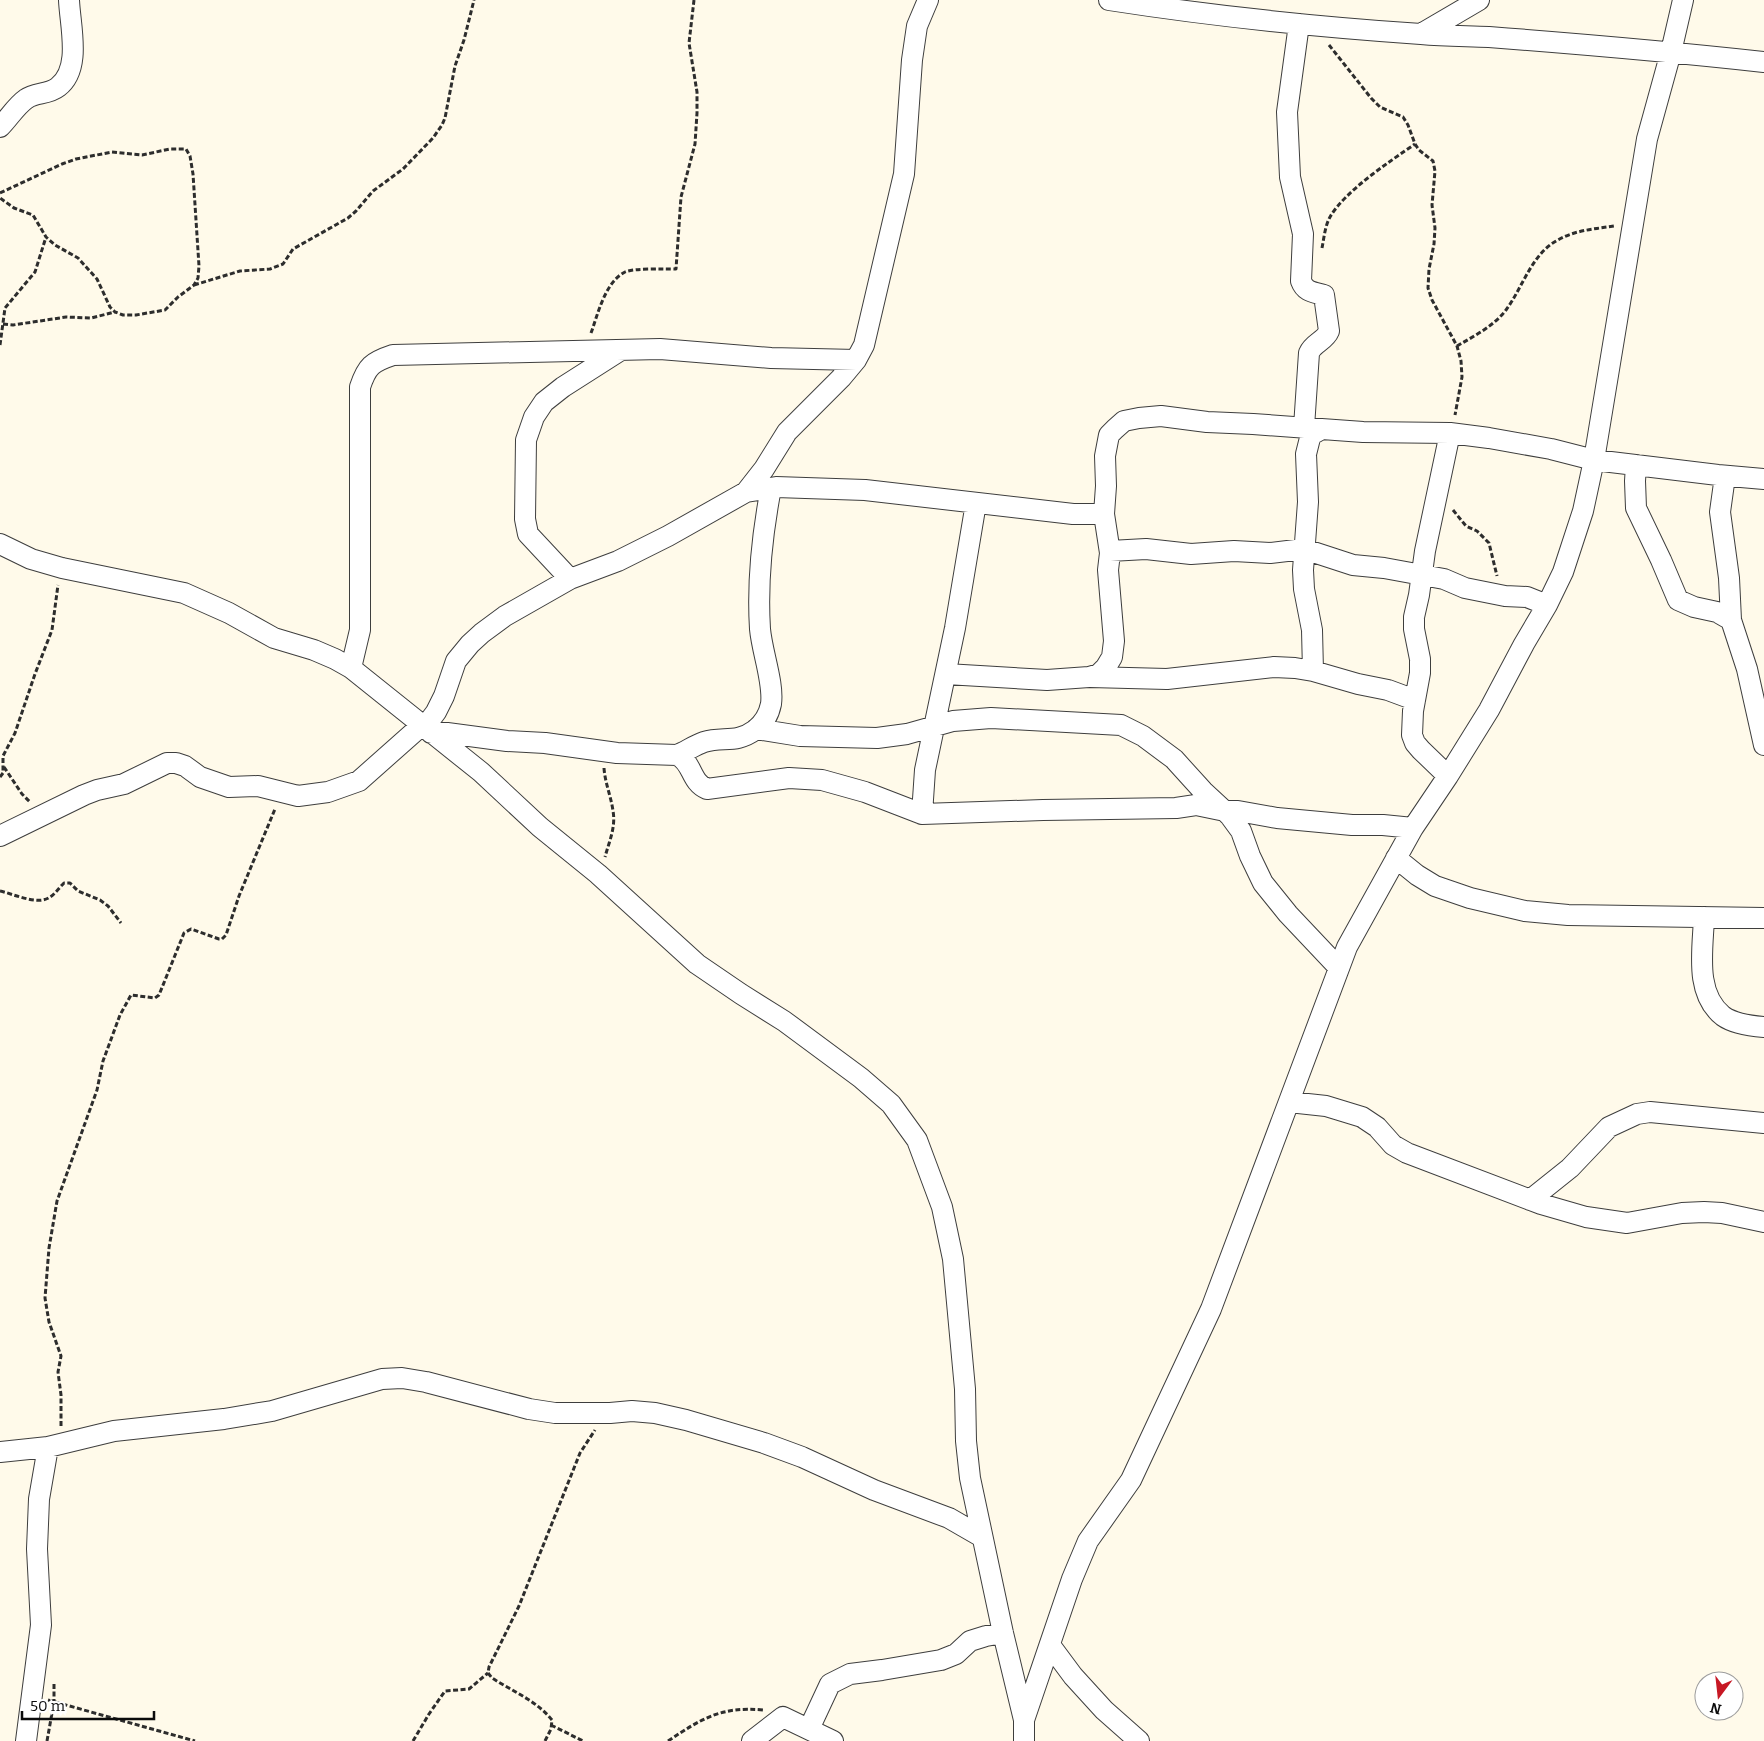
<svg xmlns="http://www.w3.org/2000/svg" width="1764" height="1741" font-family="Bitter,serif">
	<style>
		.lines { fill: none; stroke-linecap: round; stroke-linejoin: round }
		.street-casing { stroke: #3e3e3e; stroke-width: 22 }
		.path { stroke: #2d2d2d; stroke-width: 3; stroke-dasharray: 5 2.5; stroke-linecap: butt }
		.street { stroke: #fff; stroke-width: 20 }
	</style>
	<rect width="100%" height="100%" fill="#fffaea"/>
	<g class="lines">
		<g class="street-casing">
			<path id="street" d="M1109 0C1212 16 1317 27 1421 34 1444 36 1467 36 1489 37 1581 44 1673 52 1764 62
				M1299 24 1287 112 1290 177 1303 234 1301 281C1305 292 1313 292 1324 295L1329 331C1325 341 1313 343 1309 353L1304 427
				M1421 34 1479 0
				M0 127C9 118 16 106 26 99 35 92 48 95 58 87 82 69 70 26 69 0
				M1636 465 1635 481 1636 508 1661 560 1678 600 1694 607 1717 612 1731 620 1747 669 1764 745
				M1725 476 1720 512 1729 578 1731 620
				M746 492 764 469 787 432 841 378 856 360 864 345 904 174 912 60 917 26 928 0
				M0 544 31 559 62 568 184 593 229 613 274 638 314 650 335 659 351 668 481 772 540 827 598 874 697 964 741 994 784 1021 861 1078 891 1104 917 1140 942 1207 953 1259 965 1389 966 1441 970 1478 1003 1633 1024 1720V1741
				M1110 551 1146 549 1191 554 1234 551 1270 553 1304 549 1353 565 1384 568 1444 579 1465 588 1505 596 1527 597 1547 605
				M570 579 528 534 525 519 526 440 534 417 544 402 563 387 621 350
				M351 668 360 630V387C367 366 372 362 393 355L660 349 771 358 856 360
				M1313 671 1312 630 1304 589 1303 570 1308 502 1306 454 1310 438 1313 434 1322 429
				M946 674 1047 680 1089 677 1099 674 1106 667 1112 657 1114 641 1108 570 1110 553 1104 514 1106 486 1105 456 1109 435 1115 429 1124 421 1139 418 1161 416 1207 422 1253 424 1363 432 1450 433 1489 438 1551 449 1594 460 1718 475 1764 479
				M1090 677 1167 679 1274 667 1295 668 1313 671 1358 684 1388 690 1415 700
				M424 728 436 712 444 696 456 661 470 644 482 633 505 616 570 579 618 561 668 536 746 492 776 487 865 490 1073 514H1104
				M756 729 800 736 877 738 907 734 953 721 991 718 1121 725 1143 736 1174 759 1203 791 1230 816 1241 831 1250 856 1263 883 1288 914 1339 968
				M431 733H447L507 741 545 743 617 753 677 755C693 762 690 782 707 789L789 778 822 780 865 792 922 814 1043 810 1176 808 1196 805 1225 811H1238L1277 818 1352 825H1383L1413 828
				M677 755C685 752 695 745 704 742 723 736 736 744 755 730 763 724 769 714 771 704 774 683 762 652 760 629 757 581 762 535 771 488
				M1448 776 1421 750 1415 743 1412 735 1413 711 1420 673V659L1414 629V617L1419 595 1425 551 1450 433
				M922 814 925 770 955 628 976 503
				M0 836 84 795 97 790 124 784 167 763H176L185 766 200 777 229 787 258 786 298 796 328 792 359 781 421 726
				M1396 858 1417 875 1435 886 1470 898 1525 911 1568 915 1764 918
				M1704 917C1703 949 1694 993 1723 1016 1734 1024 1751 1026 1764 1027
				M1289 1102 1326 1106 1362 1117 1377 1127 1393 1145 1407 1153 1541 1204 1586 1217 1627 1223 1682 1213 1704 1212 1722 1213 1764 1222
				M1530 1200 1570 1168 1609 1127 1637 1114 1650 1112 1764 1123
				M0 1452 48 1447 114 1431 224 1419 272 1411 382 1379 402 1378 426 1382 529 1409 555 1413H610L632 1411 655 1413 686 1420 764 1443 802 1457 874 1490 949 1518 982 1537
				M1050 1645 1073 1676 1104 1710 1139 1741
				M1024 1720 1072 1579 1088 1541 1131 1480 1211 1309 1347 947 1413 828 1448 776 1489 710 1524 644 1547 605 1563 572 1583 511 1594 460 1647 139 1671 52 1683 0
				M809 1729 830 1684 850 1674 882 1670 941 1660 956 1654 970 1641 986 1636 1003 1633
				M26 1741 41 1625 37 1549 39 1499 48 1447
				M752 1741 783 1717 833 1741"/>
		</g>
		<path class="path" d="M1329 45 1371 98 1380 107 1403 117 1408 125 1415 144 1419 150 1433 161 1435 171 1432 205 1435 228 1434 244 1429 269 1428 288 1432 300 1457 346 1461 361 1462 377 1455 415
			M0 193 62 164 76 159 112 152 142 155 170 149H186L190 156 193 174 199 266 198 278 194 285 178 297 165 310 136 315H123L115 312 110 307 97 279 78 258 55 245 46 237 33 215 14 208 0 198
			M1322 248C1324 238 1325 226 1330 217 1345 191 1389 162 1415 144
			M194 285 240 271 270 269 283 264 293 249 348 218 356 211 373 191 403 169 433 138 442 125 445 118 455 66 464 40 474 0
			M3 324 13 325 66 317 91 318 115 312
			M591 333C598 314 605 282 625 272 634 268 665 269 676 269L681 197 695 144 697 113V92L689 43 694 0
			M0 345 5 308 35 272 46 237
			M1457 346C1474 336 1494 326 1506 310 1523 287 1532 253 1558 240 1575 230 1595 229 1614 226
			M1453 510 1466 526 1477 531 1489 543 1497 576
			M4 767 22 794 30 802
			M604 768C605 783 611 796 613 811 616 827 609 842 605 857
			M0 777 3 773V756L15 733 35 674 52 630 58 585
			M0 891C14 894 38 906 50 897 55 894 59 888 64 883H70L78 891 100 900 108 906 121 923
			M61 1426V1395L58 1372 61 1356 49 1322 45 1298 49 1248 57 1201 97 1090 103 1061 120 1015 131 995 155 998 159 995 184 933 191 929 219 939H222L226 935 239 896 275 809
			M48 1700 195 1741
			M551 1725 583 1741
			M47 1741 54 1702V1682
			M413 1741 429 1714 445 1691 469 1689 488 1673
			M545 1741 551 1729 552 1720C537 1701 512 1691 492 1678L488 1673 489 1667 519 1606 580 1453 595 1430
			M668 1741C701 1719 721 1706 763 1710"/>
		<use href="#street" class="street"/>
	</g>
	<g transform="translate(1719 1696) rotate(195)"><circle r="24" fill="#ffffff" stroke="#9d9d9d"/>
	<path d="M0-4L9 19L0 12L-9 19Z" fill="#c71824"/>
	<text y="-8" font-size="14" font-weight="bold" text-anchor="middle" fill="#0b0b0b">N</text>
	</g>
	<path d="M22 1711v8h132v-8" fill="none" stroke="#0b0b0b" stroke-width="2.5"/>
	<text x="30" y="1711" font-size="15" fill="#0b0b0b" stroke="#ffffff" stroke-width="4" paint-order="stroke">50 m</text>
</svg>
